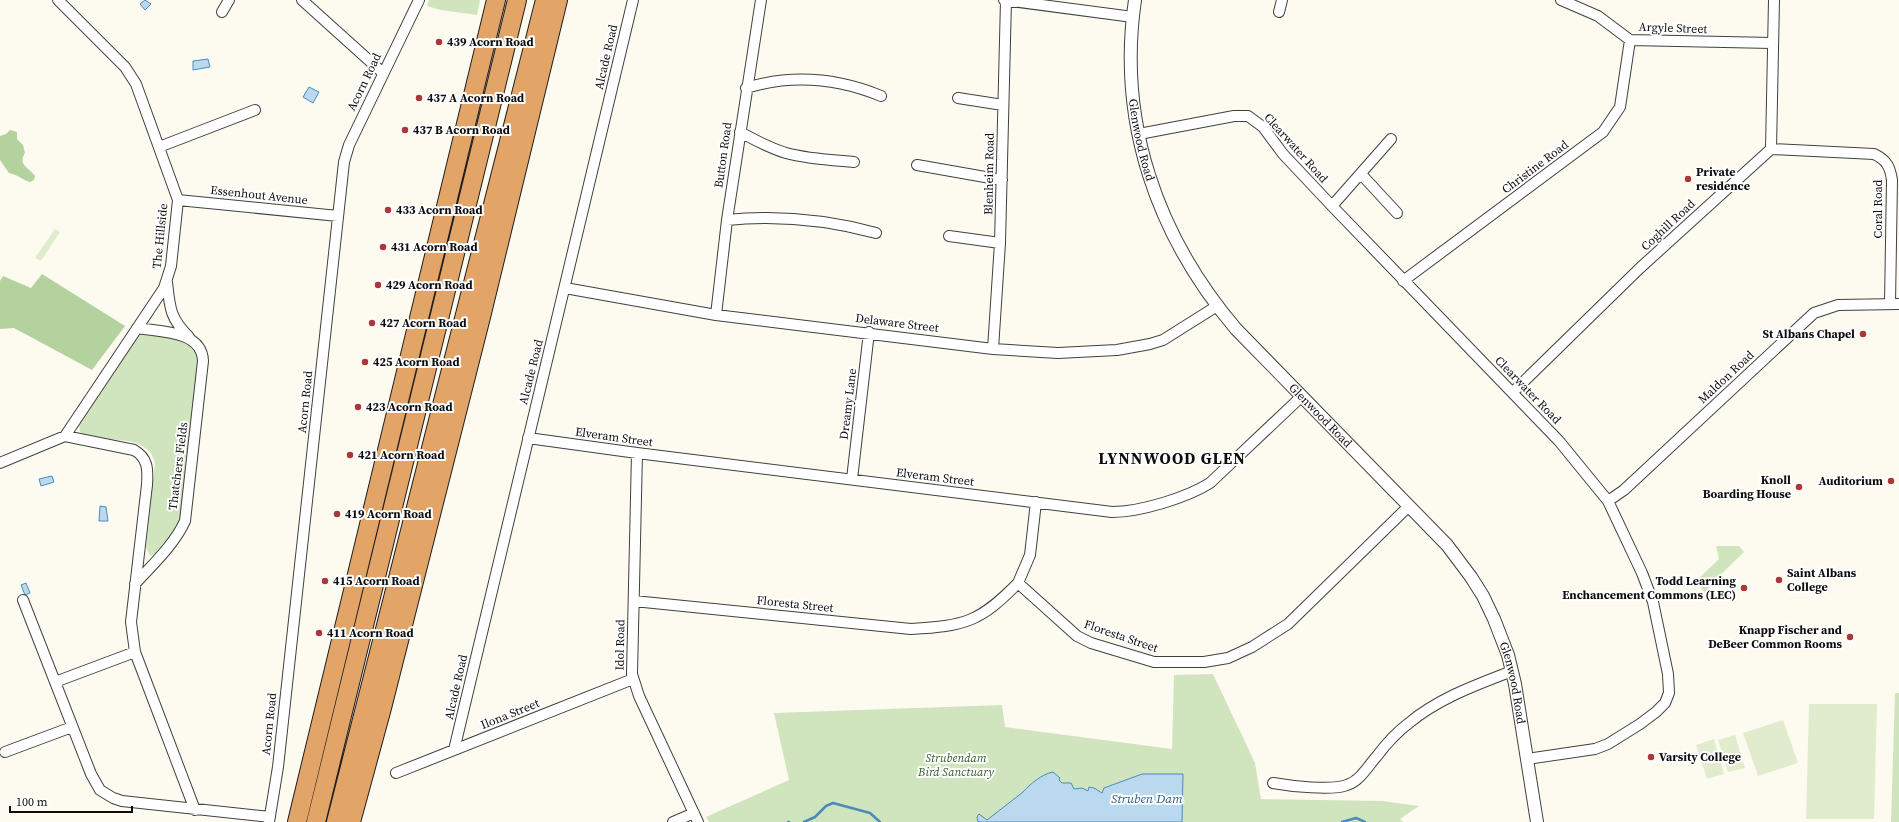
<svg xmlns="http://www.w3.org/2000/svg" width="1899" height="822" font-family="'Source Serif 4',serif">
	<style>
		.green { fill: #d0e4bd }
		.forest { fill: #b4d29e }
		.pitch { fill: #e1ecce }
		.water { fill: #bad9ef; stroke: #4a8bbd }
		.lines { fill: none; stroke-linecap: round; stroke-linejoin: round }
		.stream { stroke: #4a8bbd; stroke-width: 2.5 }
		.minor-casing { stroke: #404040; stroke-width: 12 }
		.tertiary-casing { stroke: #404040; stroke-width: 14 }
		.motorway-casing { stroke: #1e1e1e; stroke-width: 20 }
		.minor { stroke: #fff; stroke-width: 10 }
		.tertiary { stroke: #fff; stroke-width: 12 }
		.motorway { stroke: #e3a468; stroke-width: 18 }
		.poi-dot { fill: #ad3638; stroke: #fff; stroke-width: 1.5 }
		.labels { text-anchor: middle; stroke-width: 4; stroke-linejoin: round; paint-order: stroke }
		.street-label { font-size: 12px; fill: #0d0d0d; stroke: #fff }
		.poi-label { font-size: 12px; font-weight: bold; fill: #0d0d0d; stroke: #fff; text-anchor: start }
		.park-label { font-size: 12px; font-style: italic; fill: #2f5d26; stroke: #fff }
		.water-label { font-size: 13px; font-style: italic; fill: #265e90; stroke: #fff }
		.district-label { font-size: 16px; font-weight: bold; letter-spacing: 1px; fill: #0d0d0d; stroke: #fff }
	</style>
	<rect width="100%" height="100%" fill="#fdfbf0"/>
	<path class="green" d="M429 0H480L477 15 441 10 427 6Z
		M139 334C156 337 184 335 195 351 198 355 198 361 199 366L180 525 161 552 150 556 146 547 155 463C154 460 152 455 150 452 132 433 100 445 80 432L79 425 131 340Z
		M1716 546H1739L1744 552 1708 587 1710 589 1704 592 1698 583V579L1719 559Z
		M1213 674 1255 763 1261 799 1382 801 1419 806 1400 819 1403 822H709L706 817 789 780 774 713 1002 705 1005 727 1172 749 1174 675Z
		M1895 693H1899V822H1891Z"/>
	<path class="forest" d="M10 130 17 132V139L23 145 25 153C17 165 30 168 35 176L34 180 30 182C22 180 19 175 9 173L0 160V136L6 134Z
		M42 274 125 326 92 370 14 328 0 329V281L3 276 31 288Z"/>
	<path class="pitch" d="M55 229 60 232 41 261 35 258Z
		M1809 704H1877L1874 819H1806Z
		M1783 720 1798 763 1758 776 1743 733Z
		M1735 735 1745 768 1728 772 1718 740Z
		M1714 739 1724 774 1707 779 1696 745Z"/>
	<path class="water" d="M145 0 151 4 145 10 140 4Z
		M208 59 210 67 193 70V61Z
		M309 87 319 92 313 103 303 97Z
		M52 476 54 482 41 486 39 479Z
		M100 506 106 507 108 521H99Z
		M26 583 30 593 25 595 21 585Z
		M1053 772 1060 778 1059 780 1062 783H1071L1074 789 1082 788 1088 791 1089 787 1094 788 1102 793 1104 788 1142 774H1183L1182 822H978L977 817 979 814 987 820 1023 792C1030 784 1042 774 1053 772Z"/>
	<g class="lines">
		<path class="stream" d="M788 822H789
			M804 822 815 817 826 806 833 803 870 813 880 822
			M1342 822 1356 818 1365 822"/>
		<g class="minor-casing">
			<path id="minor" d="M302 0 383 73
				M1004 0 1133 17
				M1561 0 1598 16 1630 40 1772 43
				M222 12 229 0
				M1279 12 1282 0
				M746 88C792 74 837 78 881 96
				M958 98 1003 105
				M740 132C755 140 769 148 786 153 808 159 831 160 854 162
				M1139 134 1234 116H1248L1263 127 1283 154 1332 206 1559 441 1608 501 1642 573 1653 602 1668 674 1669 693 1665 703 1656 712 1640 724 1608 744 1595 749 1527 759
				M159 147 255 110
				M1771 149 1874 154C1887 160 1890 167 1892 180L1890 304
				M917 165 1002 180
				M1361 174 1397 213
				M178 200 338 216
				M1332 206 1391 139
				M727 220C777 215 828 220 876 233
				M949 236 1000 243
				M1403 281 1603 132 1620 107 1630 40
				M167 282C170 309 170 318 189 337
				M565 288 716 315 993 349 1058 353 1117 350 1150 344 1163 340 1217 306
				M716 315 727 220 761 0
				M993 349 1000 243 1006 0
				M1513 392 1640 268 1771 149 1774 0
				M65 436 134 450C148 458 148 469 147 485L131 622 135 652 195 810
				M528 438 637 453 1112 512C1140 512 1186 498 1210 483L1302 396
				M637 453 632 674 639 696 698 822
				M0 463 65 436 164 288 171 266 178 200 136 84 125 67 58 0
				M852 479 869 332
				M1608 501 1624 490 1814 313 1838 305 1899 304
				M1018 583 1030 555 1036 502
				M135 584C153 564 174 545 185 521L203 361C202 330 159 332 137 328
				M23 600 91 774 100 790 113 798 122 801 270 817
				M634 601 911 629C965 626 980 622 1018 583L1077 636 1091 643 1154 662H1204L1228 658 1252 647 1288 624 1409 506
				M55 682 135 652
				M454 750 633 0
				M5 752 72 727
				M396 773 633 679
				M1273 783C1290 786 1332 791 1347 785 1360 781 1368 766 1377 756 1386 744 1397 732 1409 723 1439 698 1476 685 1512 671
				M269 822 278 767 344 162 349 145 419 0
				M673 822 694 813"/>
		</g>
		<g class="tertiary-casing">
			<g id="tertiary">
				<path id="s1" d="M1135 0C1117 122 1157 236 1236 329L1447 545 1471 577 1483 596 1494 619 1508 655 1515 684 1537 822"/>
			</g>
		</g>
		<g class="motorway-casing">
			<path id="motorway" d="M297 822 496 0
				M316 822 517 0
				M336 822 545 0
				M351 822 382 708 481 317 558 0"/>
		</g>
		<use href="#minor" class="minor"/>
		<use href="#tertiary" class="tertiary"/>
		<use href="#motorway" class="motorway"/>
	</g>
	<g class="poi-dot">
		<circle cx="439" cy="42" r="4"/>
		<circle cx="419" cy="98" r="4"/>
		<circle cx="405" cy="130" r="4"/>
		<circle cx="1688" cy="179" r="4"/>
		<circle cx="388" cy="210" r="4"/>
		<circle cx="383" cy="247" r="4"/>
		<circle cx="378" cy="285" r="4"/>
		<circle cx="372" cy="323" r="4"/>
		<circle cx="1863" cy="334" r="4"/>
		<circle cx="365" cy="362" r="4"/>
		<circle cx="358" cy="407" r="4"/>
		<circle cx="350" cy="455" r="4"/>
		<circle cx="1891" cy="481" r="4"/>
		<circle cx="1799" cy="487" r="4"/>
		<circle cx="337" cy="514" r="4"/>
		<circle cx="1779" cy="580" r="4"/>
		<circle cx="325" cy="581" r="4"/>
		<circle cx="1744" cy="588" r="4"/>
		<circle cx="319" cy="633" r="4"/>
		<circle cx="1850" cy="637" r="4"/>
		<circle cx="1651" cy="757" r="4"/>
	</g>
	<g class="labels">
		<g class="street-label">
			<text transform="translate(1673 28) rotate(2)" y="4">Argyle Street</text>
			<text transform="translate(606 57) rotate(-77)" y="4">Alcade Road</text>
			<text transform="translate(364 82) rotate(-64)" y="4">Acorn Road</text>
			<text dy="4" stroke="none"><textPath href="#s1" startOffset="141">Glenwood Road</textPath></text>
			<text transform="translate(1296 148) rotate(48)" y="4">Clearwater Road</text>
			<text transform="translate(723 155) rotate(-82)" y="4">Button Road</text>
			<text transform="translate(1535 167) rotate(-37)" y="4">Christine Road</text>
			<text transform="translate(989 174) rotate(-89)" y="4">Blenheim Road</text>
			<text transform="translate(259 195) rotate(6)" y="4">Essenhout Avenue</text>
			<text transform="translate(1878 209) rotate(-90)" y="4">Coral Road</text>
			<text transform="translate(1668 225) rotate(-43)" y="4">Coghill Road</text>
			<text transform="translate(160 236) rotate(-84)" y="4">The Hillside</text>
			<text transform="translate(897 323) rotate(7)" y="4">Delaware Street</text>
			<text transform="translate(531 372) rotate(-76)" y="4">Alcade Road</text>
			<text transform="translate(1726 377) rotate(-43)" y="4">Maldon Road</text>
			<text transform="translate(1528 390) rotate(46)" y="4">Clearwater Road</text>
			<text transform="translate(305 402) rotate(-84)" y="4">Acorn Road</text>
			<text transform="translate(848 404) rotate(-83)" y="4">Dreamy Lane</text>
			<text dy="4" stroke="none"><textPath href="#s1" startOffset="476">Glenwood Road</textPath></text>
			<text transform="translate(614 437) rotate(8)" y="4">Elveram Street</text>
			<text transform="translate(178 466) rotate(-83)" y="4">Thatchers Fields</text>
			<text transform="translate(935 477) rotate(7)" y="4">Elveram Street</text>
			<text transform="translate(795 604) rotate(6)" y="4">Floresta Street</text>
			<text transform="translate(1121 636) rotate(19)" y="4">Floresta Street</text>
			<text transform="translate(620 645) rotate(-89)" y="4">Idol Road</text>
			<text dy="4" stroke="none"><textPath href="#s1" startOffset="812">Glenwood Road</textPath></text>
			<text transform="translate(456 687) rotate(-77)" y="4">Alcade Road</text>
			<text transform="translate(510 714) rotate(-22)" y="4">Ilona Street</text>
			<text transform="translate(269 724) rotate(-84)" y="4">Acorn Road</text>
		</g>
		<g class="poi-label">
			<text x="447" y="46">439 Acorn Road</text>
			<text x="427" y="102">437 A Acorn Road</text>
			<text x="413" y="134">437 B Acorn Road</text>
			<text x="1696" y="176">Private<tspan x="1696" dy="14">residence</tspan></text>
			<text x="396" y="214">433 Acorn Road</text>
			<text x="391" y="251">431 Acorn Road</text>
			<text x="386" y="289">429 Acorn Road</text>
			<text x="380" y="327">427 Acorn Road</text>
			<text x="1855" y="338" text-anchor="end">St Albans Chapel</text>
			<text x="373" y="366">425 Acorn Road</text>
			<text x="366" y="411">423 Acorn Road</text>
			<text x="358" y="459">421 Acorn Road</text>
			<text x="1791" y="484" text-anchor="end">Knoll<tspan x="1791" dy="14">Boarding House</tspan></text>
			<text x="1883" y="485" text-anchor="end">Auditorium</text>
			<text x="345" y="518">419 Acorn Road</text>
			<text x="1787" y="577">Saint Albans<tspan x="1787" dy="14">College</tspan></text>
			<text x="333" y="585">415 Acorn Road</text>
			<text x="1736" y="585" text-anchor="end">Todd Learning<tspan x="1736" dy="14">Enchancement Commons (LEC)</tspan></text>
			<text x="1842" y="634" text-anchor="end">Knapp Fischer and<tspan x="1842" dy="14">DeBeer Common Rooms</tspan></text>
			<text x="327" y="637">411 Acorn Road</text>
			<text x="1659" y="761">Varsity College</text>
		</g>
		<g class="park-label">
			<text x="956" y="762">Strubendam<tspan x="956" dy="14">Bird Sanctuary</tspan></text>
		</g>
		<g class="water-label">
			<text x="1147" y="803">Struben Dam</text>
		</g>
		<g class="district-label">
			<text x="1172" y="464">LYNNWOOD GLEN</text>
		</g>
	</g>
	<path d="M10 806v6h122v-6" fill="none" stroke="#0d0d0d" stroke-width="2"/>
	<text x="16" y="806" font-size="12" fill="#0d0d0d" stroke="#ffffff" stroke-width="3" paint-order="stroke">100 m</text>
</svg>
